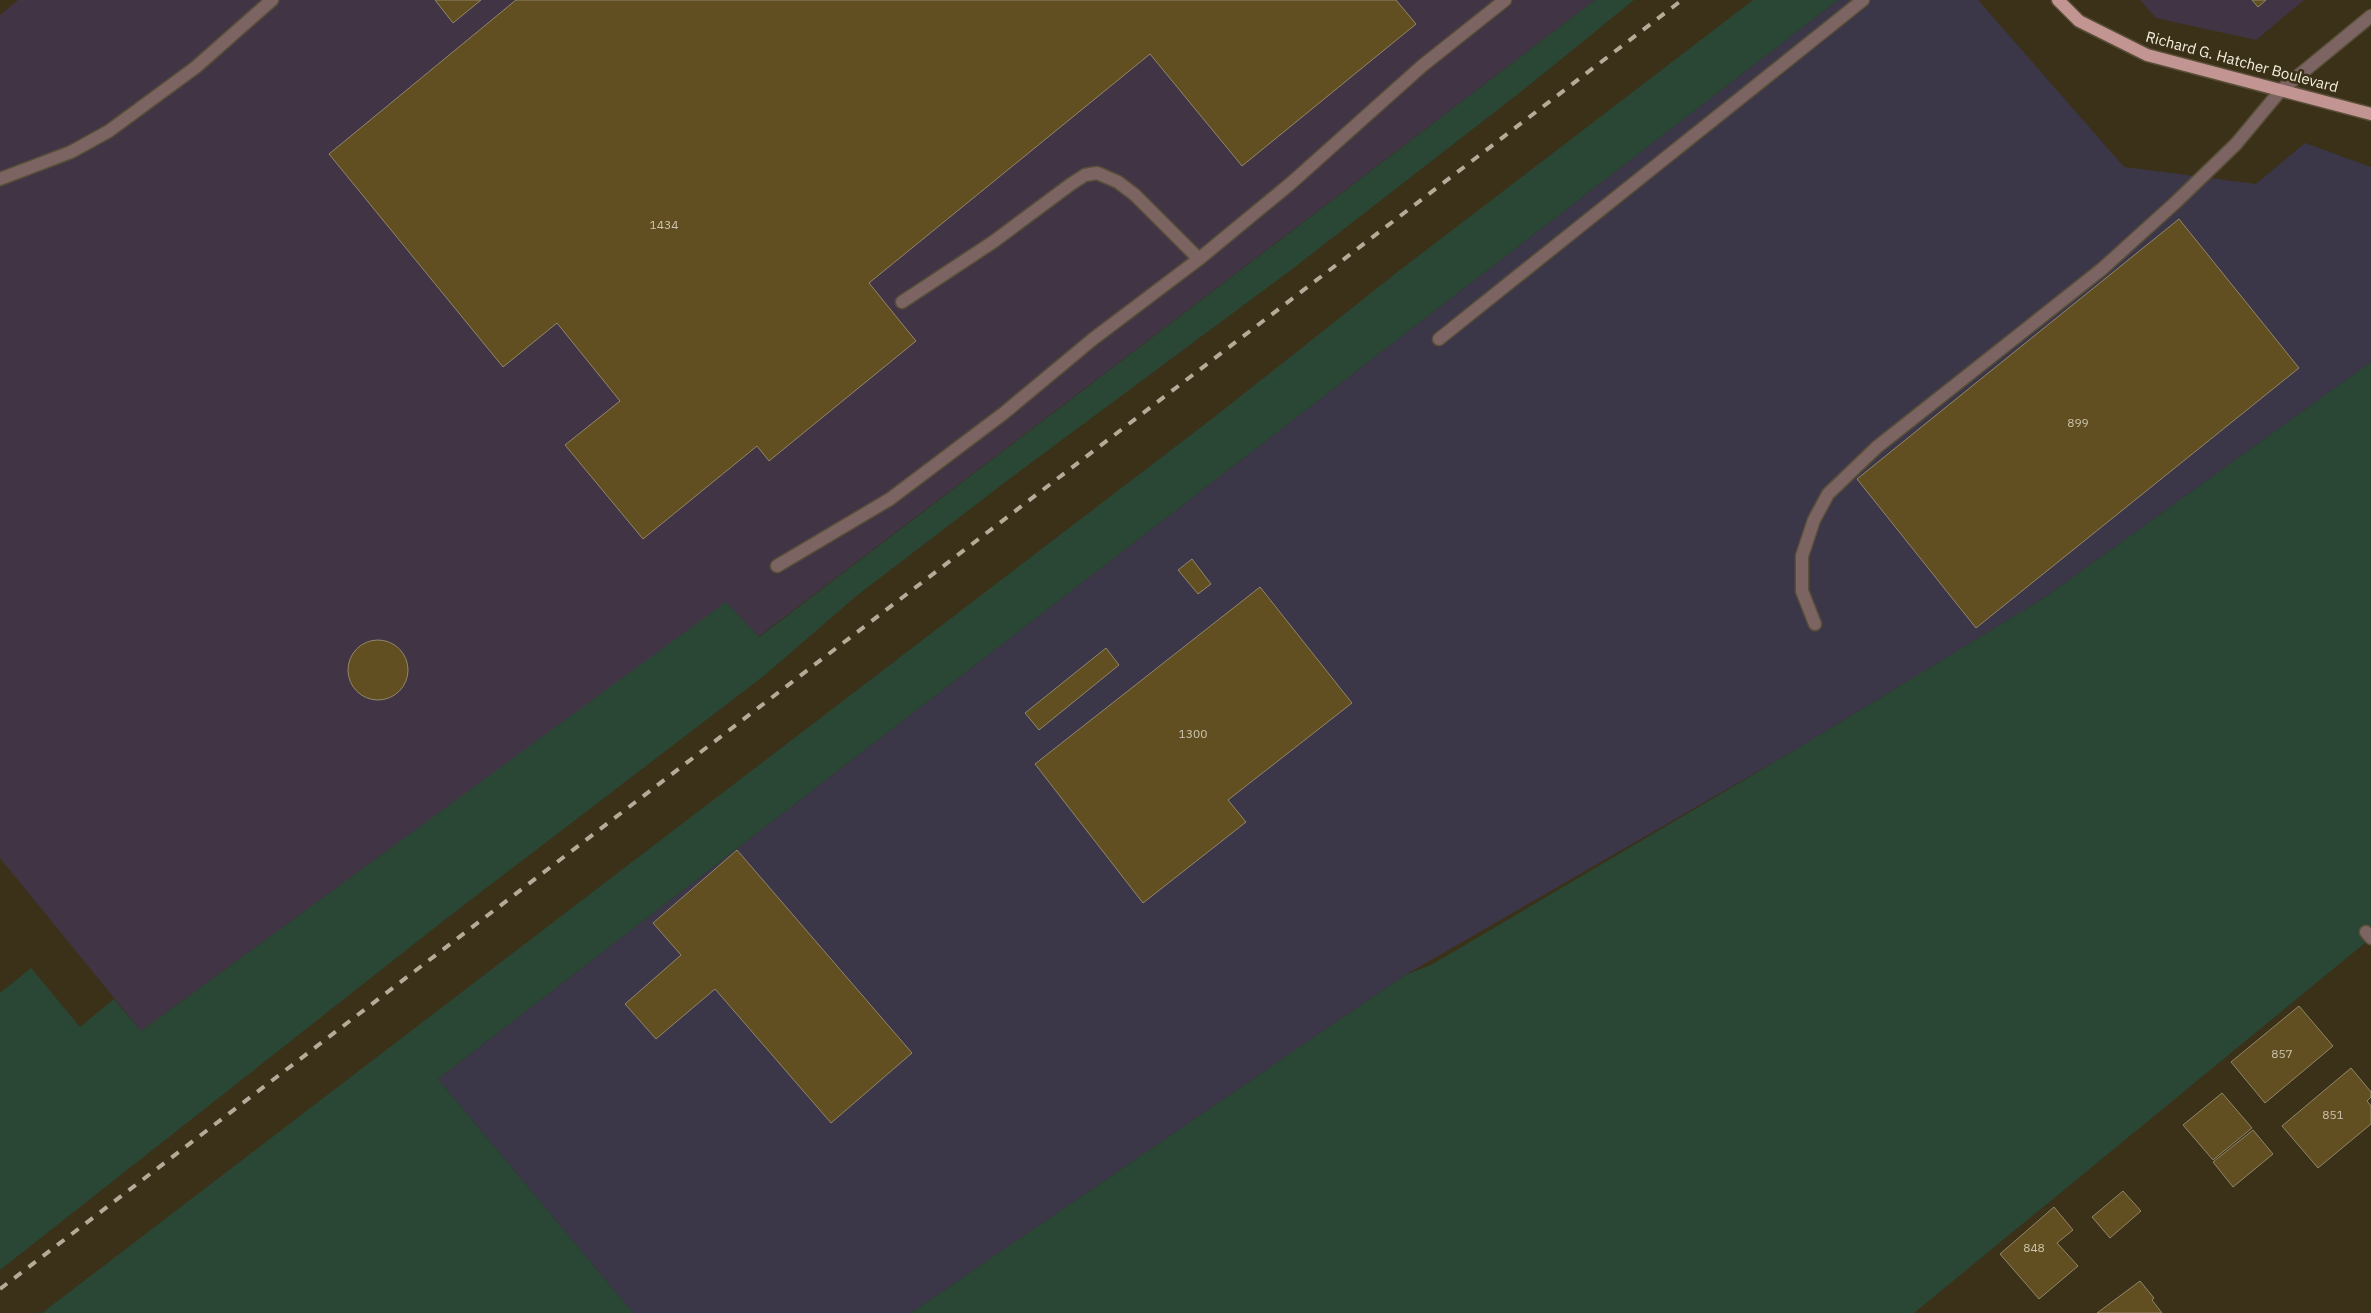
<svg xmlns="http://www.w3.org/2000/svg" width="2371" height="1313" font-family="'IBM Plex Sans',sans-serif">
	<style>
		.commercial { fill: #413545 }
		.industrial { fill: #3b3749 }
		.green { fill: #2a4635 }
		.building { fill: #614f22; stroke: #92866a }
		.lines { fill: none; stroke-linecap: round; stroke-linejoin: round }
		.minor-casing { stroke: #594f38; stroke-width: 15 }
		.major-casing { stroke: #594f38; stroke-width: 15 }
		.minor { stroke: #7c6463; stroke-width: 12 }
		.major { stroke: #c39592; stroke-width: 12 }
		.rail { stroke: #b4ac99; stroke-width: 4; stroke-dasharray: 9 9; stroke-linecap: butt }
		.labels { text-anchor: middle; stroke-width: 5; stroke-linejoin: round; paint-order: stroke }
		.number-label { font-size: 12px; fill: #cfc6af }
		.street-label { font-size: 15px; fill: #f4eede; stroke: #3b3118 }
	</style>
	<rect width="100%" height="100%" fill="#3b3118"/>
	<path class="commercial" d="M18 0H1595L758 637 726 603 141 1031 0 858V15Z
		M2140 0H2304L2256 40 2156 18Z"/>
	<path class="industrial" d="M1838 0H1978L2124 167 2256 184 2305 143 2371 167V362L2044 598 1795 750 1405 975 911 1313H633L438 1079Z"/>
	<path class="green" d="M1595 0H1634L1527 87 1291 270 1012 477 855 597 765 675 447 918 0 1270V993L31 968 80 1027 114 999 141 1031 726 602 759 637Z
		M1753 0H1838L438 1079 633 1313H42L1213 418 1400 270Z
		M2371 362V938L1914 1313H911L1405 975 1431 965 1795 750 2044 598Z"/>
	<path class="building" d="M435 0H481L453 23Z
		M516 0H1396L1416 24 1242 166 1150 54 869 283 916 341 769 461 757 446 643 539 565 445 620 401 557 323 503 367 329 154Z
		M2252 0H2266L2258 7Z
		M2179 219 2299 368 1976 628 1857 479Z
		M1192 559 1211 584 1198 594 1178 570Z
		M1260 587 1352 703 1228 800 1246 822 1143 903 1035 764Z
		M348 670a30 30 0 1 1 60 0a30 30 0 1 1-60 0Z
		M1106 648 1119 665 1039 730 1025 713Z
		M737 850 912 1053 831 1123 715 989 656 1039 625 1004 681 955 653 923Z
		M2299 1006 2333 1046 2265 1103 2231 1062Z
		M2351 1068 2371 1092V1097L2367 1101 2371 1106V1124L2318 1168 2282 1126Z
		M2222 1093 2252 1128 2213 1160 2183 1125Z
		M2253 1130 2273 1154 2233 1187 2213 1162Z
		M2123 1191 2141 1211 2110 1238 2092 1217Z
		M2054 1207 2073 1230 2057 1243 2078 1266 2039 1299 2000 1254Z
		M2140 1281 2154 1298 2152 1300 2162 1313H2097Z"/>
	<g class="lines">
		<g class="minor-casing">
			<path id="minor" d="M0 179 71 152 109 131 196 67 272 0
				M902 302 993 242 1071 184 1085 175 1097 173 1118 182 1135 195 1199 259
				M1439 339 1863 0
				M777 566 890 499 1004 413 1093 339 1199 259 1290 184 1422 66 1505 0
				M1815 624 1802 591V556L1814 520 1828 494 1877 447 2102 269 2176 202 2236 144 2281 90 2371 16
				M2366 932 2371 938"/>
		</g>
		<g class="major-casing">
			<path id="major" d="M2058 0 2079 21 2147 55 2371 114"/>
		</g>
		<use href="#minor" class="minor"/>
		<use href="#major" class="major"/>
		<path class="rail" d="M0 1289 1682 0"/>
	</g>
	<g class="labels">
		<g class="number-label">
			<text x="664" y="229">1434</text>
			<text x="2078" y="427">899</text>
			<text x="1193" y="738">1300</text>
			<text x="2282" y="1058">857</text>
			<text x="2333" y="1119">851</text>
			<text x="2034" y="1252">848</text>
		</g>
		<g class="street-label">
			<text transform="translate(2242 62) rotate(15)" y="5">Richard G. Hatcher Boulevard</text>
		</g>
	</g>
</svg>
